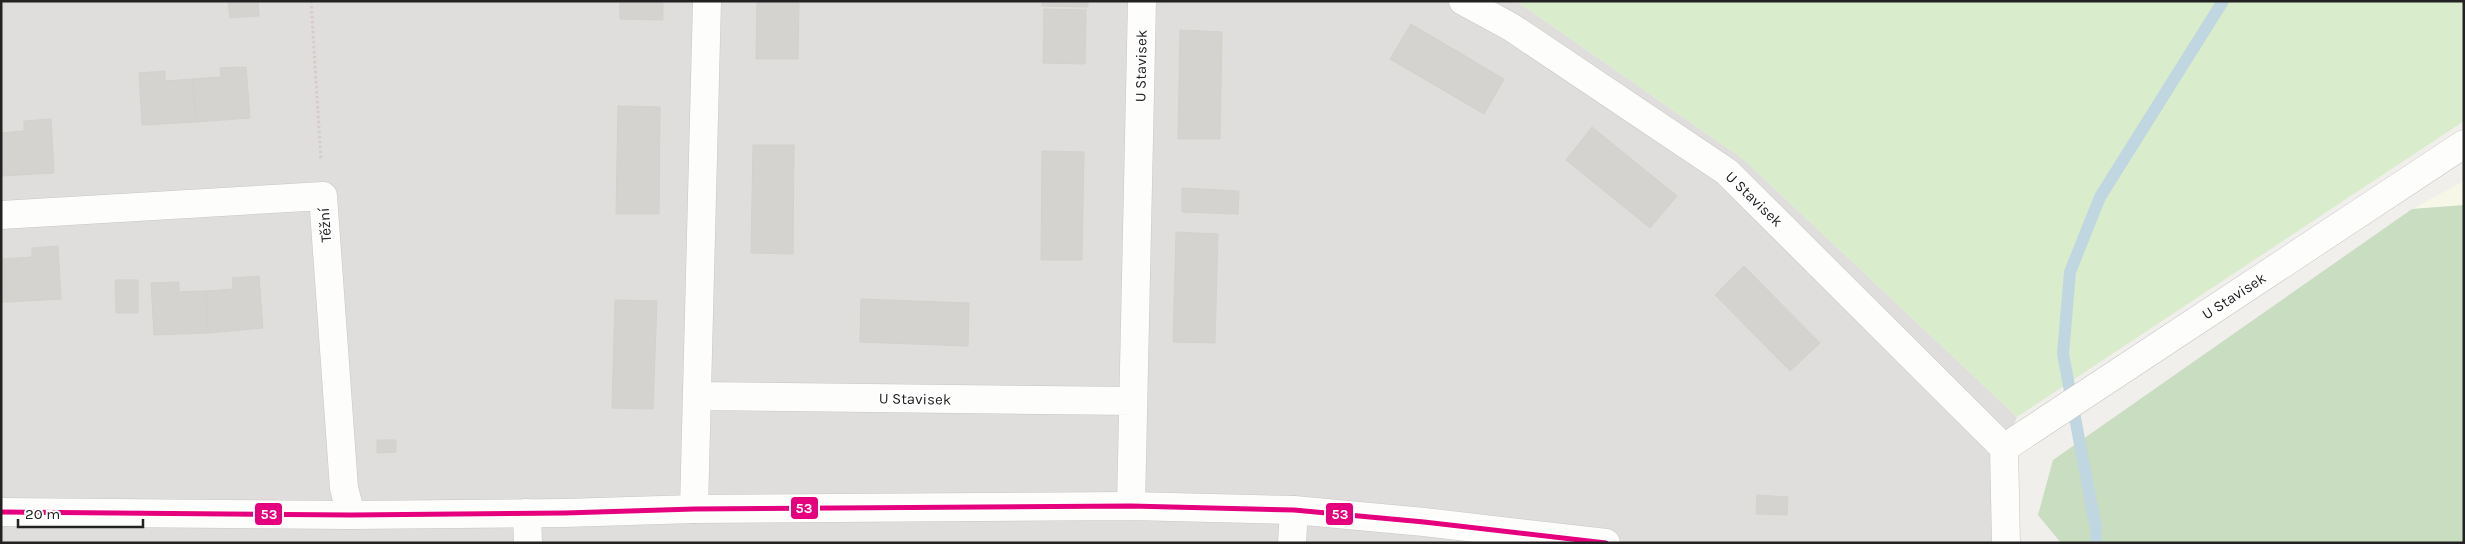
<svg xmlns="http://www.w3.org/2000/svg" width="2465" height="544" font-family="Karla,sans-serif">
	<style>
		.residential { fill: #dfdedc }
		.education { fill: #f7f7e8 }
		.grass { fill: #d9eccc }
		.forest { fill: #c9ddc1 }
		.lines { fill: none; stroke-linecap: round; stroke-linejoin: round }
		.stream { stroke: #c0d7e1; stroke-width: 12 }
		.building { fill: #d4d3d0; stroke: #d3d1cc }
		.minor-casing { stroke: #c7c7c5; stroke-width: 29 }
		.tertiary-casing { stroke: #c7c7c5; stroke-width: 29 }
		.path { stroke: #d7ccc9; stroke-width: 3; stroke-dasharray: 2.5 2.5; stroke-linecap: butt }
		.minor { stroke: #fdfdfc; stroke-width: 28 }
		.tertiary { stroke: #fdfdfc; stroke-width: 28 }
		.bus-1-casing { stroke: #fff; stroke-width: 9 }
		.bus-1 { stroke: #e5007d; stroke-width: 5 }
		.labels { text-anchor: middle; stroke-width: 4; stroke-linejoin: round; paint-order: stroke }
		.street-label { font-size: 15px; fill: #222; stroke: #fff }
		.line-badge { stroke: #fff; stroke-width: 2 }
		.badge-label { font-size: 14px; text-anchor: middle; font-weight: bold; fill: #fff }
	</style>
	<rect width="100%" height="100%" fill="#f0efeb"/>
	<path class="residential" d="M1 1H1516L1743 159 2017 417 2004 448 2006 543H1Z"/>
	<path class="education" d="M2464 181V205L2412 209Z"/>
	<path class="grass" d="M1516 1H2464V121L2017 417 1743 159Z"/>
	<path class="forest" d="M2464 205V543H2061L2038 515 2053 460 2412 209Z"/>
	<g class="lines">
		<path class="stream" d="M2096 543V529L2063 354 2070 272 2100 197 2223 1"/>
	</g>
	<path class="building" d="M228 1H258L259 16 230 18Z
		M620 1H663V20L620 19Z
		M757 1H799L798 59H756Z
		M1042 1H1088V7L1042 6Z
		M1044 9 1086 10 1085 64 1043 63Z
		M1411 24 1504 79 1484 114 1390 59Z
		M1180 30 1222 32 1220 139H1178Z
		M246 67 250 118 196 122 193 79 221 77 220 68Z
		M165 71V81L193 79 196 122 142 125 139 73Z
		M618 106 660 107 659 214H616Z
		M51 119 54 173 1 176V133L24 131V121Z
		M1592 127 1677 196 1650 228 1566 160Z
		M753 145H794L793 254 751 253Z
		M1042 151 1084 152 1082 260H1041Z
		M1182 188 1239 191 1238 214 1182 212Z
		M1176 232 1218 234 1215 343 1173 342Z
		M58 246 61 299 7 302 4 259 32 257V248Z
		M1 259H4L7 302H1Z
		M1744 266 1820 343 1790 371 1715 295Z
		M259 276 263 328 208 333 206 291 233 289 232 278Z
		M115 280H138V313H116Z
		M179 282V292L206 291 208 333 154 335 151 283Z
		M861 299 969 303 968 346 860 342Z
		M615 300 657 301 653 409 612 408Z
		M377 440H396V452L377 453Z
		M1757 495 1788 497 1787 515 1756 514Z"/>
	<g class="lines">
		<g class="minor-casing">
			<path id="minor" d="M1463 1 1511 27 1727 172 2004 448 2006 543
				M1 215 323 196 344 488 351 515
				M697 396 1133 401
				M2004 448 2464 144
				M1131 506 1142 1
				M694 509 707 1
				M527 513 528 543
				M1292 543 1294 510"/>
		</g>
		<g class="tertiary-casing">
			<path id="tertiary" d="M1 512 351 515 565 513 694 509 1131 506 1294 510 1424 522 1606 543"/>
		</g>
		<path class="path" d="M311 1 321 160"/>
		<use href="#minor" class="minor"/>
		<use href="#tertiary" class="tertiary"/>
		<g class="bus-1-casing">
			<path id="bus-1" d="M1 512 351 515 565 513 694 509 1131 506 1294 510 1424 522 1606 543"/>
		</g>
		<use href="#bus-1" class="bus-1"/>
	</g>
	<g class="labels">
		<g class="street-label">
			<text transform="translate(1141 66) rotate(-89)" y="5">U Stavisek</text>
			<text transform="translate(1754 199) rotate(44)" y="5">U Stavisek</text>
			<text transform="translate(325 225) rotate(-94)" y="5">Těžní</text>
			<text transform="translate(2234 296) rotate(-33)" y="5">U Stavisek</text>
			<text transform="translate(915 399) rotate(1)" y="5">U Stavisek</text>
		</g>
	</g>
	<g class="line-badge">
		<rect x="790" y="496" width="29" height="24" rx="5" fill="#e5007d"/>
		<rect x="1325" y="502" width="29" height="24" rx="5" fill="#e5007d"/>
		<rect x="254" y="502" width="29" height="24" rx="5" fill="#e5007d"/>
	</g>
	<g class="badge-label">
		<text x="804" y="513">53</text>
		<text x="1340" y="519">53</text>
		<text x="269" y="519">53</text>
	</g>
	<rect width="2465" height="544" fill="none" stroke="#222222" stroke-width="5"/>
	<path d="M18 519v8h125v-8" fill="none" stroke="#222222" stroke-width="2.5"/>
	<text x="25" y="519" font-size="15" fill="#222222" stroke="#ffffff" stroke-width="4" paint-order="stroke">20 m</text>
</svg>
